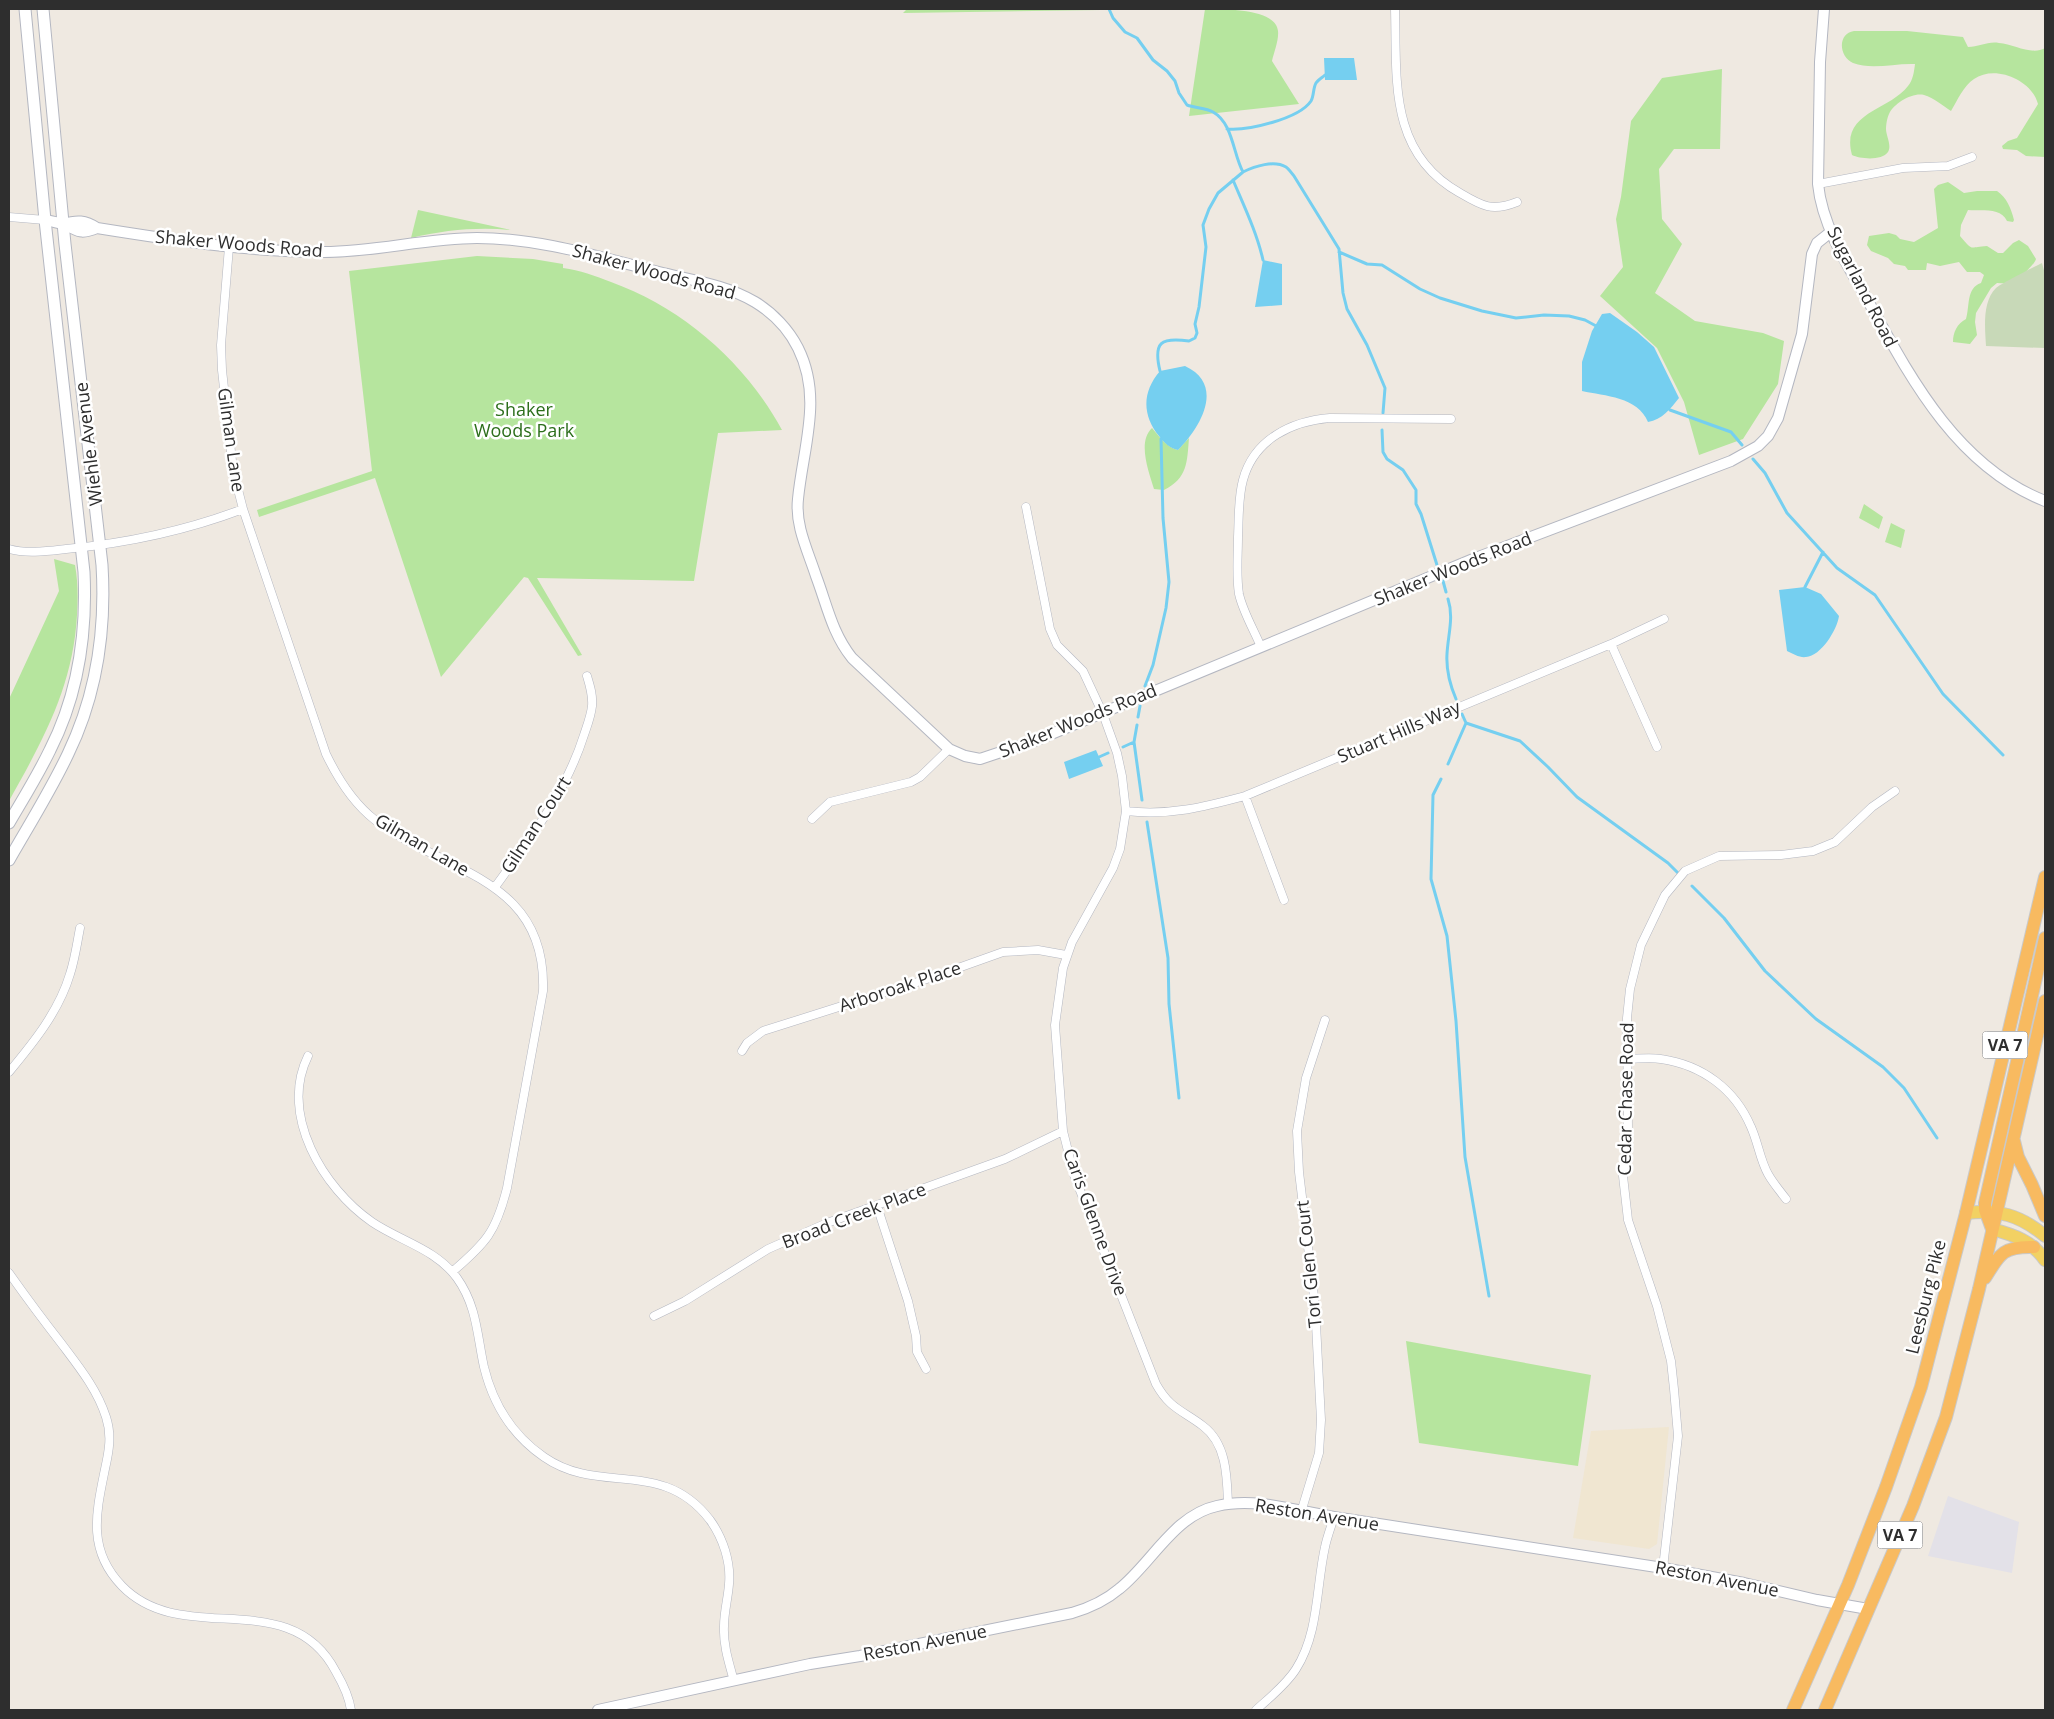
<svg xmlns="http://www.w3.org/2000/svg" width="2054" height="1719" font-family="'Open Sans',sans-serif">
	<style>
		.industrial { fill: #e3e1e8 }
		.education { fill: #f0e6d1 }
		.green { fill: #b6e59e }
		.cemetery { fill: #c8d9b8 }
		.water { fill: #75cff0 }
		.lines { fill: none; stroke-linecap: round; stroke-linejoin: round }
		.stream { stroke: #75cff0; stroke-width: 3 }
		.minor-casing { stroke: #b4b7c1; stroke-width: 9 }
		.tertiary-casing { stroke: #b4b7c1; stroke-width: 12 }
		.secondary-casing { stroke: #b4b7c1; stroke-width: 13 }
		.primary-casing { stroke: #c9c9c9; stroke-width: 14 }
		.trunk-casing { stroke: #c9c9c9; stroke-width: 14 }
		.minor { stroke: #fff; stroke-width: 8 }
		.tertiary { stroke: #fff; stroke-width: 10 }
		.secondary { stroke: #fff; stroke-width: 11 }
		.primary { stroke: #f2d163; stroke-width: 12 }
		.trunk { stroke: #f8ba60; stroke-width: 12 }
		.labels { text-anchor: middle; stroke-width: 5; stroke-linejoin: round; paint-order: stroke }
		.shield { fill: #fff; stroke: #6d6d6d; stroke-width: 1 }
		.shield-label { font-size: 16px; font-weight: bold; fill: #2e2e2e }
		.street-label { font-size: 18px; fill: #2e2e2e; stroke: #fff }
		.park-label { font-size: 18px; fill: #2c6e1b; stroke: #fff }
	</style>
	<rect width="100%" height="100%" fill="#efe9e1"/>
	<path class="industrial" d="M1948 1496 2019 1522 2012 1573 1928 1556Z"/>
	<path class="education" d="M1669 1427 1657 1544 1649 1549 1573 1538 1591 1431Z"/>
	<path class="green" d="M907 9H1169L903 13Z
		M1205 9C1222 9 1276 8 1278 31 1279 40 1274 52 1272 61L1299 104 1189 116Z
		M1854 31H1907L1963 37 1968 47C1979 47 1988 41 1999 43 2014 44 2032 56 2045 48V157L2026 156 2017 150 2003 149 2002 146 2008 141 2017 138 2038 104C2032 80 1995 64 1974 79 1964 85 1957 101 1951 111 1943 106 1934 98 1924 95 1913 92 1894 103 1889 114 1887 118 1886 125 1886 129 1886 136 1892 145 1888 152 1882 161 1860 159 1852 155 1840 112 1889 111 1908 86 1913 80 1914 72 1915 64 1895 63 1872 70 1853 63 1838 56 1838 33 1854 31Z
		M1722 69 1720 149H1674L1659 169 1662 219 1682 244 1655 293 1695 321 1763 333 1784 341 1778 384 1743 439 1699 455 1684 402 1657 348 1600 296 1623 267 1616 219 1621 197 1631 121 1662 78Z
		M1948 182 1964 193 1977 191H1997C2007 198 2011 208 2014 220L2013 222 2007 221C2001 207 1982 211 1968 210L1961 225 1960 236C1974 252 1968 247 1987 246L1998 253H2003L2013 243 2019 240 2028 246 2036 259C2034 266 2019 277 2014 284L1997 283 1991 288 1976 313 1975 322 1977 335 1970 344 1953 342C1953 332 1957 324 1966 319 1970 306 1966 288 1981 283L1984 275 1980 272H1967L1959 262 1940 266 1927 263 1926 270H1908L1905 266 1894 264 1888 258 1871 251 1867 245 1869 236 1889 233 1896 235 1900 239 1914 242 1938 228 1934 189 1938 185Z
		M418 210 511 230C477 227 445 230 411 238Z
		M477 256 533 259 563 264V268C580 270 595 276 611 282 683 308 745 362 782 430L718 433 694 581 537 578 582 655 578 656 528 578 524 577 441 677 375 478 259 517 257 510 372 471 349 271Z
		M1152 428C1159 436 1167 448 1178 450L1189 438C1187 462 1188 478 1164 490L1154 489C1149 472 1137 442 1152 428Z
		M1864 504 1883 517 1879 529 1859 518Z
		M1891 523 1905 530 1901 548 1885 542Z
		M54 559 75 565C78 581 78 598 77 615 73 687 43 740 9 801V699L59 591Z
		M1406 1341 1591 1375 1578 1466 1419 1443Z"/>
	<path class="cemetery" d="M2042 263 2045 274V348L1986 346C1985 328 1982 302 1996 288 2002 283 2032 268 2042 263Z"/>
	<path class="water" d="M1324 58H1354L1357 80H1325Z
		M1263 260 1282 264V305L1255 307Z
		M1610 313 1637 332 1654 347 1679 398C1671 408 1662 420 1648 422 1638 397 1605 396 1582 391V362L1592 331 1602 314Z
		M1185 366C1226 385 1200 428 1178 450 1171 449 1163 442 1159 436 1142 415 1142 392 1160 371Z
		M1805 587 1821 594 1839 616C1837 630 1821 656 1806 657 1800 658 1793 654 1787 651L1779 590Z
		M1096 750 1103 766 1069 779 1064 762Z"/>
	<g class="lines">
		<path class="stream" d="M1109 9 1113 18 1125 32 1137 38 1153 60 1167 71 1175 81 1179 93 1187 105C1195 108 1206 108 1213 112 1233 123 1233 154 1243 172 1255 166 1274 160 1286 167 1289 169 1292 174 1294 176L1339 249 1343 293 1347 309 1367 345 1385 388 1383 413
			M1227 129C1247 131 1299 119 1311 101 1314 96 1313 88 1316 83 1318 80 1323 77 1325 75
			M1233 180C1244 206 1257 233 1263 260
			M1339 252 1367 264 1382 265 1420 289 1440 298 1482 311 1516 318 1544 315 1569 316 1585 320 1598 327
			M1160 371C1153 342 1161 337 1189 341L1195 338 1197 333 1195 324 1199 307 1206 247 1203 225 1209 209 1218 193 1243 172
			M1670 410 1731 432 1742 445
			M1382 430 1383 452 1387 459 1403 470 1416 490V504L1421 514 1437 565
			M1753 459 1765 473 1787 513 1837 568 1875 595 1943 694 2003 755
			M1443 581 1446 592
			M1805 587 1823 552
			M1448 599C1454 617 1448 635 1447 654 1446 670 1450 685 1456 699
			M1145 686 1153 665 1166 608 1169 582 1163 518 1161 439
			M1462 714 1466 723
			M1138 717 1140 706
			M1466 723 1520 741 1548 767 1577 797 1668 863 1680 875
			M1137 725 1134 742 1142 800
			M1123 747 1134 742
			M1099 757 1108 753
			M1448 764 1466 723
			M1441 779 1433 795 1431 879 1447 936 1456 1021 1465 1157 1489 1296
			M1147 822 1168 958 1169 1004 1179 1098
			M1692 886 1724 918 1765 971 1816 1019 1883 1067 1904 1088 1937 1138"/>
		<g class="minor-casing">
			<path id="minor" d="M1395 9C1397 79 1388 153 1460 193 1482 206 1492 212 1517 202
				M1818 184 1903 168 1948 166 1972 157
				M9 217 45 220
				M229 247 221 345 222 370 233 470 243 509 326 754C338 779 353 803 375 820 447 874 547 878 543 991L507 1188C496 1232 486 1243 452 1272
				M1026 507 1050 629 1057 645 1083 671 1103 714 1117 753 1122 776 1126 811 1120 849 1113 868 1072 942 1063 968 1055 1025 1063 1131 1074 1175 1156 1384C1170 1409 1182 1410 1203 1426 1227 1444 1227 1477 1228 1504
				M9 549C27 554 48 551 66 549 128 543 185 531 243 509
				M1611 644 1657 747
				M1261 647C1254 630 1243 612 1239 594 1236 576 1238 555 1238 537 1239 517 1238 498 1243 480 1254 439 1292 421 1330 418L1451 419
				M1245 796 1284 900
				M1126 811C1169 816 1204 807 1245 796L1611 644 1664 619
				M812 819 830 802 911 782 920 777 949 749
				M495 887C530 839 566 792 584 735 587 726 591 716 592 706 593 695 590 686 587 676
				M742 1051 747 1043 763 1031 930 978 1003 952 1038 950 1066 955
				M308 1056C279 1115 323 1188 372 1222 400 1241 436 1249 457 1278 477 1306 477 1335 484 1367 493 1404 512 1435 544 1457 600 1496 662 1457 710 1520 723 1538 731 1562 729 1584 728 1598 724 1612 724 1626 723 1645 729 1663 734 1681
				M1626 1059C1637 1059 1650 1057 1661 1059 1702 1065 1735 1089 1751 1127 1758 1142 1760 1160 1768 1174 1773 1183 1780 1191 1786 1199
				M9 1072C34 1042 59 1011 70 974 75 959 77 943 80 928
				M877 1206 908 1301 916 1336 917 1352 926 1369
				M9 1273C26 1297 43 1320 61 1343 79 1367 97 1389 106 1417 112 1435 109 1451 105 1469 96 1513 87 1550 122 1586 183 1649 290 1583 336 1672 343 1684 349 1696 351 1710
				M654 1316 685 1301 768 1249 827 1223 1005 1159 1063 1131
				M1302 1509 1319 1453 1321 1420 1315 1305 1299 1172 1297 1131 1306 1078 1325 1020
				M1663 1568 1678 1436 1674 1389 1671 1361 1657 1306 1628 1220 1623 1176 1628 1130 1627 1018 1630 989 1641 945 1665 895 1685 871 1719 856 1781 855 1813 851 1835 842 1872 807 1895 791
				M1256 1710C1269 1698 1286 1685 1296 1669 1319 1633 1316 1587 1325 1547 1327 1537 1331 1527 1334 1517"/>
		</g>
		<g class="tertiary-casing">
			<path id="tertiary" d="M1824 9 1820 62 1818 184C1822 225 1847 265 1867 299 1910 377 1956 466 2045 501
				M45 220C50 221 56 222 62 224 78 229 77 236 97 228
				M63 224C77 220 85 220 97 228 172 240 248 252 324 252 376 252 426 238 477 238 540 238 599 257 659 272 691 280 727 285 755 302 773 313 789 330 798 348 823 398 803 447 798 499 795 526 808 551 816 576 827 605 832 633 852 658L949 749 965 756 980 759 1037 740 1473 559 1731 461 1758 446 1768 436 1778 418 1802 334 1812 254 1817 243 1832 231
				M598 1710 810 1664 860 1656 1072 1613C1089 1608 1105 1601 1119 1589 1151 1564 1174 1515 1217 1506 1256 1497 1296 1511 1334 1517L1663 1568 1744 1583 1817 1600 1868 1609"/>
		</g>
		<g class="secondary-casing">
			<path id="secondary" d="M9 823C23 799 38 775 50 750 78 695 87 634 84 572L45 220 25 9
				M9 860C29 825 51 790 68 754 97 694 106 630 102 565L65 244 43 9"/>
		</g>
		<g class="primary-casing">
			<path id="primary" d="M1966 1213C1998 1209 2020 1215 2045 1236
				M1992 1229C2014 1235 2032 1241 2045 1260"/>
		</g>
		<g class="trunk-casing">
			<path id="trunk" d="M2014 1141 2018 1157 2032 1185 2045 1216
				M1992 1229 1985 1210V1203L2045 938
				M1985 1278C2000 1253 2004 1246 2034 1247
				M1793 1710 1848 1585 1886 1487 1921 1387 1966 1213 2045 877
				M1825 1710 1913 1506 1946 1417 1979 1289 2045 1001"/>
		</g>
		<use href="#minor" class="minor"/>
		<use href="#tertiary" class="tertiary"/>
		<use href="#secondary" class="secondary"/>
		<use href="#primary" class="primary"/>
		<use href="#trunk" class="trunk"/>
	</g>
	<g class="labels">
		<g class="shield">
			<rect x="1982.5" y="1031.5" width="45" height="27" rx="4"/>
			<rect x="1877.5" y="1521.5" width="45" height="27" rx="4"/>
		</g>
		<g class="shield-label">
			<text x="2005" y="1051">VA 7</text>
			<text x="1900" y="1541">VA 7</text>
		</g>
		<g class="street-label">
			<text transform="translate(239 244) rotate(5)" y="6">Shaker Woods Road</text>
			<text transform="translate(654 272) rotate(15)" y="6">Shaker Woods Road</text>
			<text transform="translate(1862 287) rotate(63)" y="6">Sugarland Road</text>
			<text transform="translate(231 440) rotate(82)" y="6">Gilman Lane</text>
			<text transform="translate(89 444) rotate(-97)" y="6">Wiehle Avenue</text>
			<text transform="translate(1453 569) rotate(-22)" y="6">Shaker Woods Road</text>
			<text transform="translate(1078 721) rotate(-22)" y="6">Shaker Woods Road</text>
			<text transform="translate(1399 732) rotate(-23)" y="6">Stuart Hills Way</text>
			<text transform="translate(536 825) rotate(-57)" y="6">Gilman Court</text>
			<text transform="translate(422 845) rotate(30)" y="6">Gilman Lane</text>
			<text transform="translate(900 987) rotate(-18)" y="6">Arboroak Place</text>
			<text transform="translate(1626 1099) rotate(-89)" y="6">Cedar Chase Road</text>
			<text transform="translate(854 1216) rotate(-21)" y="6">Broad Creek Place</text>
			<text transform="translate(1095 1222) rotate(70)" y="6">Caris Glenne Drive</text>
			<text transform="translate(1309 1264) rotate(-96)" y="6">Tori Glen Court</text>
			<text transform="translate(1926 1297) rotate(-76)" y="6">Leesburg Pike</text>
			<text transform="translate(1317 1515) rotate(9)" y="6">Reston Avenue</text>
			<text transform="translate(1717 1579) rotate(11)" y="6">Reston Avenue</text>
			<text transform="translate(925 1643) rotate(-11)" y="6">Reston Avenue</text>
		</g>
		<g class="park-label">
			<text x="524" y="416">Shaker<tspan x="524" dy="21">Woods Park</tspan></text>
		</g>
	</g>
	<rect width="2054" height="1719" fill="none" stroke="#2e2e2e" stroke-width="20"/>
</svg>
